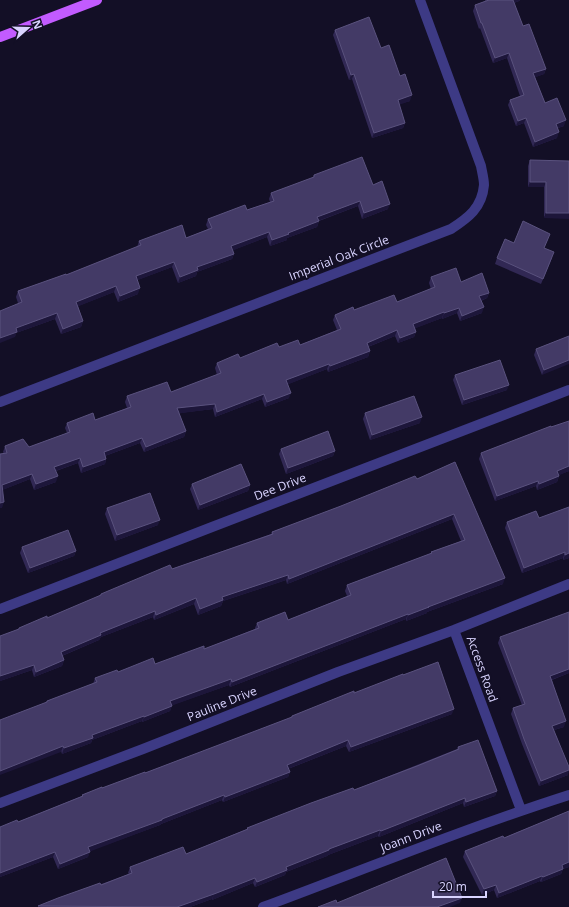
<svg xmlns="http://www.w3.org/2000/svg" width="569" height="907" font-family="'Open Sans',sans-serif">
	<style>
		.lines { fill: none; stroke-linecap: round; stroke-linejoin: round }
		.street { stroke: #3d3a85; stroke-width: 10 }
		.primary { stroke: #c25bff; stroke-width: 10 }
		.wall { fill: #312854 }
		.shaded-wall { fill: #1d163a }
		.building { fill: #433a66; stroke: #5a527e }
		.labels { text-anchor: middle; stroke-width: 4; stroke-linejoin: round; paint-order: stroke }
		.street-label { font-size: 12px; fill: #d9d4ff; stroke: #130f26 }
	</style>
	<rect width="100%" height="100%" fill="#130f26"/>
	<g class="lines">
		<path class="street" d="M0 402 451 229C468 218 482 208 484 185 484 179 482 172 481 166L420 0
			M0 609 212 527 569 390
			M454 630 521 810
			M0 803 143 749 338 672 454 630 569 584
			M263 907C365 869 466 828 569 795"/>
		<path class="primary" d="M0 37 97 0"/>
	</g>
	<path class="wall" d="M485 0H520L519 1 514 3 523 26 546 69 544 74 535 77 545 103 564 126 558 128 557 138 533 147 524 123 516 126 508 105 510 100 520 96 507 58 493 63 480 28 479 29 473 11 475 5 485 1Z
		M335 30 381 48 410 101 399 104 405 123 403 128 372 138 352 79 349 80 333 35Z
		M530 160 569 161 544 218V187H528V166Z
		M314 175 373 185 388 209 362 219 358 206 319 221 317 227 287 238V240L270 246 267 237 233 250 234 254 232 259 197 272 196 276 178 283 172 267 137 280 138 294 118 302 114 292 78 306 83 321 81 327 61 334 55 319 16 333 15 337 18 303 16 297 18 291 66 275 137 247 139 241 186 238 208 229 206 225 208 219 247 210 270 202 269 199 271 193 313 178Z
		M548 239 544 248 552 258 541 284 495 264 497 258 514 243Z
		M431 277 461 282 489 293 487 298 481 301 482 313 460 321 457 313 442 319V318L415 328 416 332 414 337 398 343 395 336 368 347 370 351 368 357 328 372 327 369 288 384 289 398 265 407 262 399 215 417 213 409 179 413 186 431 184 437 144 452 140 443 105 456 106 459 105 464 81 473 78 463 56 471V482L34 490 30 479 2 490V508H0V454H4L3 452 5 446 29 447 67 433 65 428 67 423 95 420 127 408 125 402 127 396 171 392 217 375 215 368 217 363 240 358 279 347 300 345 337 330 333 320 335 315 354 310 397 302 431 289 429 283Z
		M569 336 542 375 534 355 536 349Z
		M455 375 507 390 462 405 453 380Z
		M365 413 420 423 370 440 363 419Z
		M569 421V471L558 475 559 476 557 482 537 490 536 486 495 501 479 459 481 453Z
		M281 449 335 451 333 456 286 474 279 454Z
		M455 462 503 584 427 612V613L406 621V619L230 687 229 685 172 705 170 711 142 722V721L92 740 91 743 62 754 46 702 47 701 93 684 95 678 155 664 204 649 255 629V628L257 623 288 620 347 596 345 591 347 585 431 554V552L461 541 452 519 287 584 286 580 223 601 221 606 198 615 194 604 154 620 153 617 101 637 99 640 62 656 64 660 62 666 34 677 32 670 0 681V636L18 630 19 628 47 618 100 596 101 594 271 534 272 532 417 479Z
		M192 484 250 485 248 491 198 510 190 489Z
		M569 507V558L563 560V558L522 573 505 528 507 522 539 518Z
		M107 508 158 525 115 541 105 514Z
		M22 547 76 551 74 556 28 573 20 553Z
		M500 637 569 673 552 680 564 727 554 730 568 775 539 786 522 744 511 714 513 708 522 705 498 643Z
		M354 693 452 714 349 752 346 746 288 769 290 772 288 777 223 802 222 800 161 824 160 825 89 851 88 857 58 869 53 857 0 877V827L18 822 82 796V795L145 773 291 718 292 716Z
		M458 747 497 791 495 796 464 807 463 803 379 837 378 836 328 855 327 856 286 872 285 875 255 887 253 883 212 900V899L190 907H38L129 874 128 873 130 867 186 854 247 829V828L354 790 457 749Z
		M569 811V867L563 869 561 874 541 882 540 881 497 898 494 890 482 895 463 857 465 851 504 838Z"/>
	<path class="shaded-wall" d="M512 0H520L519 1 511 4Z
		M509 53 507 58 493 63 495 58Z
		M546 69 544 74 531 79 533 73Z
		M354 74 352 79 349 80 351 75Z
		M412 95 410 101 396 106 398 100Z
		M526 118 524 123 516 126 518 121Z
		M566 120 564 126 554 129 556 124Z
		M405 123 403 128 372 138 374 133Z
		M559 132 557 138 533 147 535 142Z
		M530 182H546L544 187H528Z
		M360 201 358 206 315 222 317 217Z
		M390 204 388 209 362 219 364 213Z
		M546 213H569V219L544 218Z
		M319 221 317 227 287 238V240L270 246 272 240 288 233Z
		M269 232 267 237 229 252 231 246Z
		M234 254 232 259 197 272 196 276 178 283 180 277 197 267Z
		M174 262 172 267 133 282 136 276Z
		M116 286 114 292 74 308 76 302Z
		M140 288 138 294 118 302 120 296Z
		M489 293 487 298 477 302 479 296Z
		M484 307 482 313 460 321 462 316Z
		M459 308 457 313 442 319 444 313Z
		M444 312 442 318 411 330 413 324Z
		M57 313 55 319 16 333 15 337 0 343V338L16 328Z
		M83 321 81 327 61 334 63 329Z
		M397 330 395 336 365 348 367 343Z
		M416 332 414 337 398 343 400 338Z
		M370 351 368 357 328 372 330 366Z
		M569 360V364L542 375 544 370Z
		M329 364 327 369 284 386 286 380Z
		M509 385 507 390 462 405 464 400Z
		M291 393 289 398 265 407 267 402Z
		M264 394 262 399 215 417 217 412Z
		M215 404 213 409 175 414 177 408Z
		M422 417 420 423 370 440 372 435Z
		M186 431 184 437 144 452 146 447Z
		M142 438 140 443 102 457 104 452Z
		M335 451 333 456 286 474 288 468Z
		M80 458 78 463 52 472 54 467Z
		M106 459 105 464 81 473 83 467Z
		M569 466V471L555 477 557 471Z
		M32 474 30 479 0 491 2 485Z
		M58 476 56 482 34 490 36 484Z
		M559 476 557 482 537 490 539 484Z
		M538 481 536 486 495 501 497 496Z
		M250 485 248 491 198 510 200 505Z
		M4 502 2 508H0V503Z
		M454 514 452 519 287 584 289 579Z
		M160 520 158 525 115 541 117 535Z
		M76 551 74 556 28 573 30 568Z
		M565 552 563 558 522 573 524 568Z
		M569 553V558L563 560 565 555Z
		M288 575 286 580 223 601 221 606 198 615 200 609 222 597Z
		M505 578 503 584 427 612V613L406 621 408 615 428 607Z
		M196 598 194 604 154 620 156 615Z
		M155 611 153 617 101 637 99 640 59 657 61 652 100 633Z
		M408 614 406 619 230 687 232 682Z
		M64 660 62 666 34 677 36 672Z
		M34 665 32 670 0 681V676Z
		M569 669V673L548 681 550 676Z
		M231 679 229 685 168 707 170 701Z
		M172 706 170 711 142 722 144 717Z
		M454 709 452 714 349 752 351 747Z
		M144 716 142 721 92 740 91 743 62 754 64 748 92 735Z
		M566 721 564 727 550 731 552 726Z
		M348 740 346 746 285 770 287 765Z
		M63 746 61 752 0 775V771Z
		M569 770 568 775 539 786 541 781Z
		M290 772 288 777 223 802 225 797Z
		M497 791 495 796 464 807 466 802Z
		M224 795 222 800 161 824 160 825 86 853 88 847Z
		M465 798 463 803 379 837 381 831Z
		M380 830 378 836 328 855 327 856 286 872 285 875 255 887 257 882 286 867 329 849Z
		M55 852 53 857 0 877V873Z
		M90 852 88 857 58 869 60 864Z
		M569 862V867L563 869 561 874 541 882 543 877 562 865Z
		M542 876 540 881 497 898 499 893Z
		M255 878 253 883 212 900 214 894Z
		M496 885 494 890 482 895 484 889Z
		M214 894 212 899 190 907H177Z
		M462 898 460 903 450 907H437Z"/>
	<path class="building" d="M489 0H513L523 26 529 24 546 69 533 73 545 103 557 98 566 120 556 124 559 132 535 142 526 118 518 121 510 100 524 95 509 53 495 58 482 23H481L475 5Z
		M369 17 381 48 389 45 400 76 405 74 412 95 398 100 405 123 374 133 354 74 351 75 335 30Z
		M362 157 373 185 382 181 390 204 364 213 360 201 317 217 319 221 288 233 289 234 272 240 269 232 231 246 234 254 197 267 198 270 180 277 174 262 136 276 140 288 120 296 116 286 76 302 83 321 63 329 57 313 16 328 17 332 0 338V311L22 302 18 291 66 274V275L141 245 139 241 182 225 186 238 212 228 208 219 245 205 247 210 274 201 271 193 314 177V175Z
		M530 160 569 161V213H546V182H530Z
		M523 221 550 234 544 248 554 252 543 279 497 258 505 239 514 243Z
		M456 268 461 282 482 273 489 293 479 296 484 307 462 316 459 308 444 313V312L413 324 416 332 400 338 397 330 367 343 370 351 330 366 329 364 286 380 291 393 267 402 264 394 217 412 215 404 177 408 186 431 146 447 142 438 104 452 106 459 83 467 80 458 54 467 58 476 36 484 32 474 2 485 4 502 0 503V454L7 453 5 446 23 439 29 447 70 432 67 423 93 413 95 420 131 407 127 396 167 382 171 392 221 373 217 363 238 354 240 358 277 343 279 347 298 340 300 345 341 329 335 315 353 307 354 310 394 295 397 302 435 287 431 277Z
		M569 336V360L544 370 536 349Z
		M500 360 509 385 464 400 455 375Z
		M414 396 422 417 372 435 365 413Z
		M569 421V466L557 471 559 476 539 484 538 481 497 496 481 453 551 426V427Z
		M328 431 335 451 288 468 281 449Z
		M455 462 505 578 428 607H429L408 615V614L232 682 231 679 170 701 172 706 144 717V716L92 735 93 738 64 748 63 746 0 771V720L47 702V701L97 682 95 678 117 670 118 672 153 658 155 664 204 646V649L259 628 257 623 285 612 288 620 351 595 347 585 432 553 431 552 465 540 454 514 289 579 288 575 222 597 223 600 200 609 196 598 156 615 155 611 100 633 101 635 61 652 64 660 36 672 34 665 0 676V636L19 629V628L47 616V618L101 595V594L170 565 172 569 273 534 272 532 341 506 415 476 417 479Z
		M241 464 250 485 200 505 192 484Z
		M150 493 160 520 117 535 107 508Z
		M569 507V553L565 555V552L524 568 507 522 536 511 539 518Z
		M68 530 76 551 30 568 22 547Z
		M569 612V669L550 676 566 721 552 726 569 767V770L541 781 524 739 513 708 525 704 500 637Z
		M438 662 454 709 351 747 348 740 287 765 290 772 225 797 224 795 162 819V820L88 847 90 852 60 864 55 852 0 873V827L17 820 18 822 83 796 82 795 102 787V788L145 772V773L237 738 292 717V716L354 691V693L403 674V675Z
		M478 740 497 791 466 802 465 798 381 831 380 830 329 849V850L286 867 287 870 257 882 255 878 214 894 177 907 38 906 58 898 100 883 101 885 132 873 130 867 183 847 186 854 248 829 247 828 311 803 353 788 354 790 417 766 459 749 458 747Z
		M569 811V862L562 865 563 869 543 877 542 876 499 893 496 885 484 889 465 851 503 836 504 838Z
		M446 858 462 898 437 907H318L336 900 337 903Z"/>
	<g class="labels">
		<g class="street-label">
			<text transform="translate(339 258) rotate(-21)" y="4">Imperial Oak Circle</text>
			<text transform="translate(280 487) rotate(-21)" y="4">Dee Drive</text>
			<text transform="translate(482 669) rotate(70)" y="4">Access Road</text>
			<text transform="translate(222 704) rotate(-22)" y="4">Pauline Drive</text>
			<text transform="translate(411 837) rotate(-21)" y="4">Joann Drive</text>
		</g>
	</g>
	<g transform="translate(28 28) rotate(70)" stroke="#130f26" stroke-width="3" paint-order="stroke">
	<path d="M0-3L7 15L0 10L-7 15Z" fill="#d9d4ff"/>
	<text y="-6" font-size="11" font-weight="bold" text-anchor="middle" fill="#d9d4ff">N</text>
	</g>
	<path d="M433 891v6h53v-6" fill="none" stroke="#d9d4ff" stroke-width="2"/>
	<text x="439" y="891" font-size="12" fill="#d9d4ff" stroke="#130f26" stroke-width="3" paint-order="stroke">20 m</text>
</svg>
